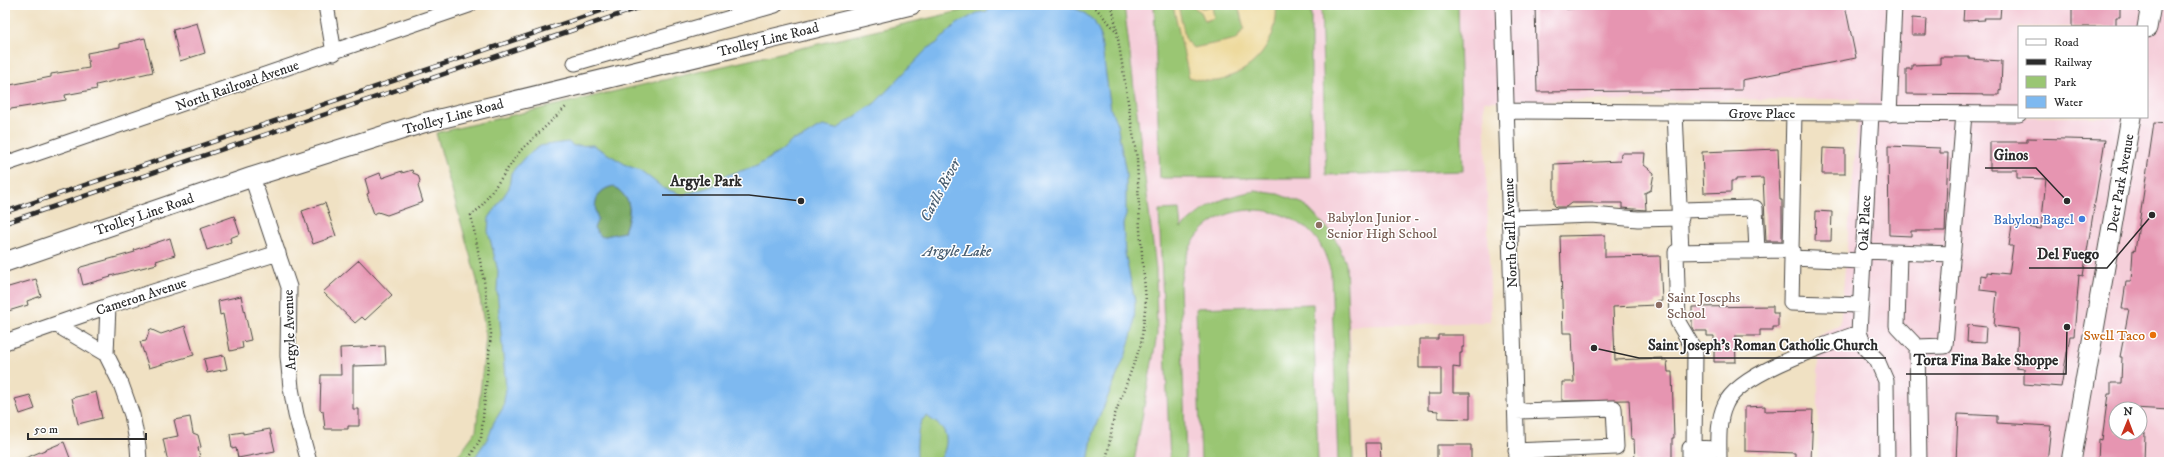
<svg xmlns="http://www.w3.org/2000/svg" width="2174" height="467" font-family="'IM FELL DW Pica',serif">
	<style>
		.built { fill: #f5cfda; fill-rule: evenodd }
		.green { fill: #9ac673; stroke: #62784f }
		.forest { fill: #7bab65; stroke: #536b48 }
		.sand { fill: #eeda9e; stroke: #8c8264 }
		.water { fill: #7eb9f0; stroke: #54728e; fill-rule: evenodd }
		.building { fill: #e695b1 }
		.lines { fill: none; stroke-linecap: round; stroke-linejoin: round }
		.minor-casing { stroke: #494642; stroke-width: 17 }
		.major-casing { stroke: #494642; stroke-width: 21 }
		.path { stroke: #494642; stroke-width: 2.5; stroke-dasharray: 1 3; stroke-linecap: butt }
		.minor { stroke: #fff; stroke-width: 15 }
		.major { stroke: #fff; stroke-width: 19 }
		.rail-casing { stroke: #2b2b2b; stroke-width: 4.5 }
		.rail { stroke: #fff; stroke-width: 3; stroke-dasharray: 9; stroke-linecap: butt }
		.shop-dot { fill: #3f7fe0; stroke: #fff; stroke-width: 1.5 }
		.education-dot { fill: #8d6e63; stroke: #fff; stroke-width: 1.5 }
		.food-dot { fill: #e8710a; stroke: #fff; stroke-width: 1.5 }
		.labels { text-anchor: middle; stroke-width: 3; stroke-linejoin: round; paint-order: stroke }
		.street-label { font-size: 14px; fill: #2b2b2b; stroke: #fff }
		.education-label { font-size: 14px; fill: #785e54; stroke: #fff; text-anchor: start }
		.shop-label { font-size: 14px; fill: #366cbe; stroke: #fff; text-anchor: end }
		.food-label { font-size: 14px; fill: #c56008; stroke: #fff; text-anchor: end }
		.water-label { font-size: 15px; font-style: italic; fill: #485d70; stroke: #fff }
		.leader { fill: none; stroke: #2b2b2b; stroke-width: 1.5 }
		.callout-dot { fill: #2b2b2b; stroke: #fff; stroke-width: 1.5 }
		.callout-label { font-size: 15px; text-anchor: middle; font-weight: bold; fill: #2b2b2b; stroke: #fff; stroke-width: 3; stroke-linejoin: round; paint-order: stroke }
	</style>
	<rect width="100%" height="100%" fill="#fff"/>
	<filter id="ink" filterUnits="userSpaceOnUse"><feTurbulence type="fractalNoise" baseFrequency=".025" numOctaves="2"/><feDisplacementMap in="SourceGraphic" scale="8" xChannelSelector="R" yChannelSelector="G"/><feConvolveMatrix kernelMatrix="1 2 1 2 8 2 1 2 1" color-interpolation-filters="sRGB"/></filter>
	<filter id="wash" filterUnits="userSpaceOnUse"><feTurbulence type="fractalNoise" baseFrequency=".012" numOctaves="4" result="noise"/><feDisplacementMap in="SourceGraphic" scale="16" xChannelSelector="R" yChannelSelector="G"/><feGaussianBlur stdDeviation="0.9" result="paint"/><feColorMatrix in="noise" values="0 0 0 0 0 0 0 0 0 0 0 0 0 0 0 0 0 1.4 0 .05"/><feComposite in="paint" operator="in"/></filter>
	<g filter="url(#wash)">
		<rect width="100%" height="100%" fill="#f0e1c3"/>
		<path class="built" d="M1124 5H2169V462H1818V336L1840 325 1860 99 1484 101 1491 322 1350 326 1354 462H1134L1157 335 1156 270ZM2019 27H2147V117H2019ZM2116 409H2140V433H2116Z"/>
		<path class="green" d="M986 5H1124L1156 269 1157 335 1134 462H453L476 431 486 337 477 280 436 133Z
			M1154 5H1311V178H1160Z
			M1321 5H1458L1463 171 1326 175Z
			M1255 191 1278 194 1304 204 1333 234 1346 263 1353 462H1338L1331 272C1327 260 1323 246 1314 236 1284 202 1223 200 1196 238 1186 251 1183 268 1180 284L1186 462H1170L1159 210 1179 209 1181 228C1208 204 1219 198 1255 191Z
			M1313 304 1318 462H1201L1196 308Z"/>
		<path class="forest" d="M614 186C633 201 631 210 624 232L601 237 594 228 598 219C592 203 596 190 614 186Z"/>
		<path class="sand" d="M1173 5H1178L1186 41 1193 48 1237 39 1244 28 1238 5H1276C1279 36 1260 65 1231 76 1227 78 1222 81 1217 81 1207 82 1198 80 1189 77Z
			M1190 5H1197L1202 8 1212 6 1214 18 1205 21 1201 12Z"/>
		<path class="water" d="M999 5H1067L1083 12 1094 21 1100 33 1111 110 1117 124 1126 173V215L1123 224 1125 253 1135 302 1134 326 1126 354 1093 432 1088 462H938C945 454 950 438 942 428 939 424 931 420 927 416 915 421 917 450 917 462H472L489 436 494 422 503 408 506 388 497 291 498 271 488 231 489 218 509 188 511 173 524 158 540 146 552 144 568 142 574 146 593 145 628 166 640 170 663 188 683 195 713 186 719 182 724 176 757 166 781 151 793 140 802 138 816 129 823 126 837 129 875 103 927 49 937 43 955 25 977 13 988 11V8L997 7ZM614 186C633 200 632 211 624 232L601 237 594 228 598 219C592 204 596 189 614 186Z"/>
		<g id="blocks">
			<path class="building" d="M1535 5H1565V9L1605 7V5H1845L1856 58 1742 80V90L1537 92Z
				M1975 5H2001L2000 18H1984L1985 20 1963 21 1964 7H1975Z
				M2072 5H2120V17H2116V27H2072Z
				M1912 18 1927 19 1926 35H1912Z
				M197 23 205 53 180 61 173 30Z
				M145 38 153 72 96 85 97 89 65 95 66 100 5 110V86L51 77V74L89 68 87 53 120 47V44Z
				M1940 57H1969V59L2002 61 2001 91 1999 90V95L1906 94V69H1912V65L1940 64Z
				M2154 123 2169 124V410L2116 407V433H2145L2144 462H2098L2099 439 2102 440 2108 394H2111V383H2121L2122 357H2120L2129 309H2122L2126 282H2131L2133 250 2135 251Z
				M2027 138 2105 140 2083 276 2079 275 2074 336H2070L2061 387 2024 384V369L2016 368 2018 329 1994 326 1997 292 1980 290 1981 275 1987 276V272L2009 274 2013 246H2009L2012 225 2041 229 2046 179 2017 178V170H1990V142H2027Z
				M1888 146 1940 148V153H1948L1945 231H1911V236L1889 235Z
				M1823 148 1845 149V174H1822Z
				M1778 149 1780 200H1782V241H1766L1763 178 1736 179V181H1731V192L1704 193 1702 152Z
				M1621 153H1645L1644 165 1654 173 1651 190 1645 193 1646 210 1622 208V203H1571L1566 207H1556L1554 205V164L1620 161Z
				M412 170 413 173 418 175 420 181 418 186 423 202 387 215 378 212 374 214 367 194 369 193 365 179 380 173 382 178 402 171V173Z
				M325 203 336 236 313 244 302 211Z
				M1816 211 1832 212 1831 241H1815Z
				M234 216 240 234 230 238 231 242 207 250 200 228Z
				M1605 235V257L1660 256 1662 301 1656 302V305L1613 307 1615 360 1663 358V361H1667L1668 372H1672L1674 438H1672V462H1635L1634 439H1631L1629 400 1562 401V382H1574L1572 333H1563L1560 236Z
				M170 238 175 255 156 261 157 264 110 276 111 277 83 285 79 269 81 267 135 252 134 250Z
				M359 260 392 295 365 320 362 317 355 323 323 292Z
				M36 279 41 296 27 301 28 305 5 312V288Z
				M241 296 251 340 242 342 243 348 230 351 223 314 220 315 218 301Z
				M1773 306V313H1778V327H1773V330H1760V336H1735L1736 362H1714V336H1707V331H1694L1692 328V307Z
				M1968 325 1986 327 1985 343 1967 342Z
				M185 326 194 355 149 368 140 342 146 341 150 329 161 334Z
				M1438 335H1464V347H1462V353H1460V368L1453 367V393H1470V419L1438 418V411L1428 410V394H1441V368H1419V339H1438Z
				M385 346 386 365 353 366V409H359V426H348V429H325L323 411 320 410 321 375H341L340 348Z
				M224 355 227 369 207 373 204 359Z
				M96 392 102 418 78 424 72 398Z
				M30 395 35 409 20 414 15 399Z
				M1765 406V411L1813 410 1811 462H1795V453L1745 451V407Z
				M1958 414 1997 416V423L2051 426 2047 462H1956Z
				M190 417 193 433 198 435 201 447 198 448 201 462H168L163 439 178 436 174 420Z
				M270 429 275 451 238 458 236 448 232 449 230 434 243 432V434Z
				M64 442 70 458 59 462H16Z
				M1366 443H1380L1381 462H1367Z
				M1437 445H1471V462H1437Z"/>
		</g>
	</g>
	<g filter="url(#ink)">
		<use href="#blocks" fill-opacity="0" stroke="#494642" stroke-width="1"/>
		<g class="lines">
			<g class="minor-casing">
				<path id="minor" d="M326 5 334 53
					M1503 5 1517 462
					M575 63 775 5
					M1506 111 2019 114
					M1675 112 1681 252
					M1871 114 1859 333 1866 349 1877 360 1886 381 1887 462
					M1889 114 1894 5
					M5 164 469 5
					M252 177 289 287 288 356 291 388 296 415 309 462
					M1681 210 1755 208 1757 251
					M1509 218 1592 215 1638 219 1681 218
					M1791 250 1794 113
					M1862 251 1953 254
					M1899 253 1897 326 1917 347 1919 462
					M1861 305 1791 303 1792 258 1862 261
					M108 306 106 354 121 384 132 415 138 446 139 462
					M57 325 106 354
					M5 342 108 306 278 253
					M1917 347 1945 346 1964 114
					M1516 411 1614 408 1616 447 1516 451
					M1694 448 1695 351 1678 322 1676 252 1792 250V258
					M1690 462V448L1719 449
					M1719 462C1719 444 1717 422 1725 405 1737 374 1828 344 1859 333"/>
			</g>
			<g class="major-casing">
				<path id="major" d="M2147 28 2151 5
					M5 262 252 177 423 123 911 5
					M2071 462 2131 117"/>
			</g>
			<path class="path" d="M1093 5 1117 32 1137 159 1140 230 1146 301 1141 344 1114 417 1106 462
				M1112 5 1117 32
				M467 462 481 438 491 334 484 281 471 215 480 208 521 150 566 107"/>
			<use href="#minor" class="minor"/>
			<use href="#major" class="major"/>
			<g class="rail-casing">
				<path id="rail" d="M5 212 618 5
					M5 223 647 5"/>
			</g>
			<use href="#rail" class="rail"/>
		</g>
	</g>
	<circle class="shop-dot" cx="2082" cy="219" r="4"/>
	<g class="education-dot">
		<circle cx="1319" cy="225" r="4"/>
		<circle cx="1659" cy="305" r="4"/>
	</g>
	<circle class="food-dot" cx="2153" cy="335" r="4"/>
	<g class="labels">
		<g class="street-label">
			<text transform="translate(768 39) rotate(-14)" y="5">Trolley Line Road</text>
			<text transform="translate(237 85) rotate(-19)" y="5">North Railroad Avenue</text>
			<text x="1762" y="118">Grove Place</text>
			<text transform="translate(453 116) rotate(-15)" y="5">Trolley Line Road</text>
			<text transform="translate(2120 183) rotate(-80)" y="5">Deer Park Avenue</text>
			<text transform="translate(144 214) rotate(-19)" y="5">Trolley Line Road</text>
			<text transform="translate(1864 223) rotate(-87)" y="5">Oak Place</text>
			<text transform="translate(1510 233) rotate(-92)" y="5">North Carll Avenue</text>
			<text transform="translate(141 296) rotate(-18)" y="5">Cameron Avenue</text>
			<text transform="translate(289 330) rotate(-92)" y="5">Argyle Avenue</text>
		</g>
		<g class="education-label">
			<text x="1327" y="222">Babylon Junior -<tspan x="1327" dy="16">Senior High School</tspan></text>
			<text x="1667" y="302">Saint Josephs<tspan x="1667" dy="16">School</tspan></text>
		</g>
		<g class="shop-label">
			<text x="2074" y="224">Babylon Bagel</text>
		</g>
		<g class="food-label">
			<text x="2145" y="340">Swell Taco</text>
		</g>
		<g class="water-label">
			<text transform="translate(940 190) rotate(-62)" y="5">Carlls River</text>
			<text x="957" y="256">Argyle Lake</text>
		</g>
	</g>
	<path class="leader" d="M2067 201L2036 168H1985M801 201L749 195H662M2152 215L2107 268H2029M1594 348L1639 358H1886M2067 327L2066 374H1906"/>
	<g class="callout-dot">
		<circle cx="2067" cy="201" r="4"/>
		<circle cx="801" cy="201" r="4"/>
		<circle cx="2152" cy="215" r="4"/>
		<circle cx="1594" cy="348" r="4"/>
		<circle cx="2067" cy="327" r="4"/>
	</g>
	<g class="callout-label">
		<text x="2011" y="160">Ginos</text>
		<text x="706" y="186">Argyle Park</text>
		<text x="2068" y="259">Del Fuego</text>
		<text x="1763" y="350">Saint Joseph's Roman Catholic Church</text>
		<text x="1986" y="365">Torta Fina Bake Shoppe</text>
	</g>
	<rect width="2174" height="467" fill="none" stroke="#fff" stroke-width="20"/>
	<rect x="2018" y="26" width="130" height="92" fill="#ffffff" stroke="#aaaaaa"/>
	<rect x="2026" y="39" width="20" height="6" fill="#ffffff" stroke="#aaaaaa"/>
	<text x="2054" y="46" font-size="12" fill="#2b2b2b">Road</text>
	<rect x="2026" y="59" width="20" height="6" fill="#2b2b2b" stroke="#aaaaaa"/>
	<text x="2054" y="66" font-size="12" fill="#2b2b2b">Railway</text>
	<rect x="2026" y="76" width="20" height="12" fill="#9ac673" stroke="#aaaaaa"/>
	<text x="2054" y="86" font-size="12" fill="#2b2b2b">Park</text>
	<rect x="2026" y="96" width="20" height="12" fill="#7eb9f0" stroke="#aaaaaa"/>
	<text x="2054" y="106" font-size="12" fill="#2b2b2b">Water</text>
	<g transform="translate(2128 421) rotate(1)"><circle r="19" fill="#ffffff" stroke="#aaaaaa"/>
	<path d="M0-3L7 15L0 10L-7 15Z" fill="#c8321e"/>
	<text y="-6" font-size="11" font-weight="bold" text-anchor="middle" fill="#2b2b2b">N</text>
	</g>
	<path d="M28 433v6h118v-6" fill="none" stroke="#2b2b2b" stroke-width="2"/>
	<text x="34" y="433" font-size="12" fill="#2b2b2b" stroke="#ffffff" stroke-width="3" paint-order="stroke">50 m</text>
</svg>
